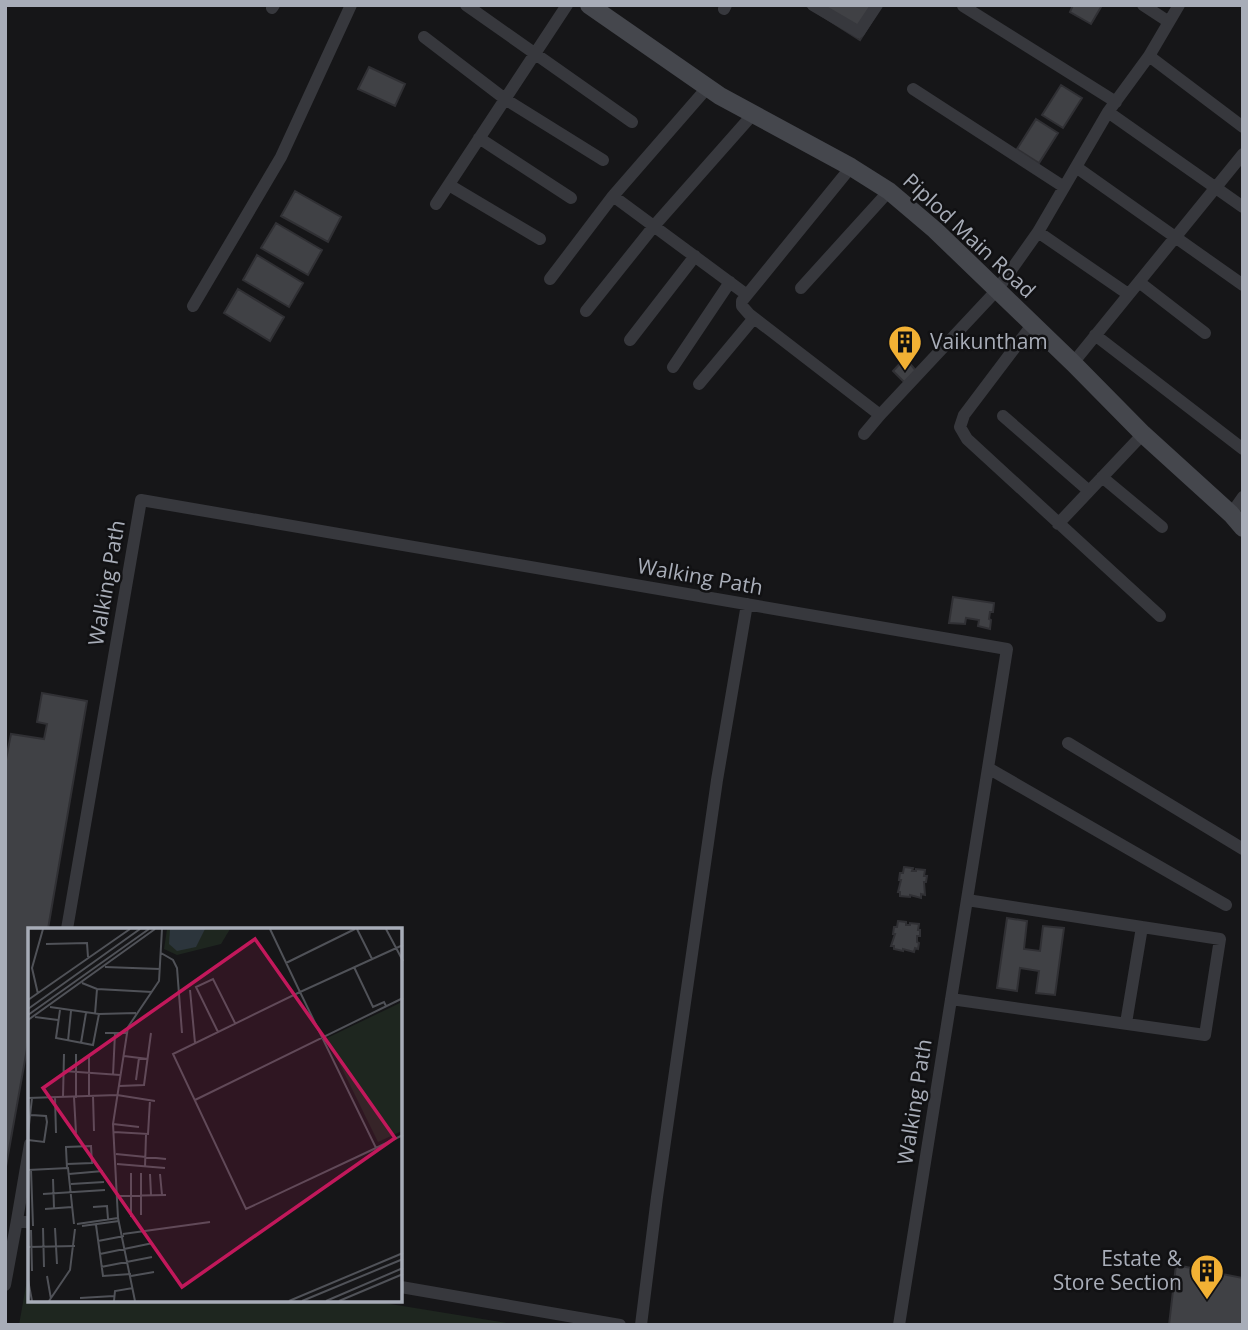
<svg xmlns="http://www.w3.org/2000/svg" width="1248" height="1330" font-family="'Open Sans',sans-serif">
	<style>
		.pitch { fill: #1e261f }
		.building { fill: #404145; stroke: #303034; stroke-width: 2 }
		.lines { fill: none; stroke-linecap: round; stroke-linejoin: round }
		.street { stroke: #37383d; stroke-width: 12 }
		.secondary { stroke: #45474d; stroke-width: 18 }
		.labels { text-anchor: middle; stroke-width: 5; stroke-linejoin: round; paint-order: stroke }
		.street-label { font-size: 21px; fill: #a8adb8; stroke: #111113 }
		.poi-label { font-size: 21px; fill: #a8adb8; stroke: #111113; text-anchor: start }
		.inset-road { fill: none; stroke: #505258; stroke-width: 2 }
		.view { fill: #c2185b; fill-opacity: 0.15; stroke: #c2185b; stroke-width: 3.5 }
		.inset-edge { fill: none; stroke: #a8adb8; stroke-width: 3.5 }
	</style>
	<rect width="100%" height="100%" fill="#161618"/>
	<path class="pitch" d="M30 1263V1300H366L519 1325H19Z"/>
	<path class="building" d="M805 5H882L860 40Z
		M1073 5H1098L1101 7 1091 24 1070 12Z
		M369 67 405 84 395 106 358 89Z
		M1061 85 1082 98 1063 128 1042 115Z
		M1036 119 1058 133 1039 163 1017 149Z
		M295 191 341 217 328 242 281 216Z
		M276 223 322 250 308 275 261 248Z
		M257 255 303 283 289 307 243 280Z
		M238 289 284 317 270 341 224 313Z
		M905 358 918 373 907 385 893 371Z
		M953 597 994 603 993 612H990L989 619 991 620 990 629 978 626 979 620 966 618 965 624 949 623Z
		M42 693 87 701 48 929H30V1032L5 1172V764L11 734 44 739 47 724 37 722Z
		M904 867 913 868 912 871H916V869L925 870 924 876H927L926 882H924L925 895 921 894V898L910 895V897L900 896V892H898L901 880H899L900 873H903Z
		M1007 918 1027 921 1024 949 1040 951 1043 926 1064 928 1055 995 1036 993 1039 971 1020 968 1017 991 997 988Z
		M898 921 906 922V925H910V923L919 924 918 930H920V936H917V942L919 943 918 949 915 948 914 952 903 949V951L894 949V946H891L895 934H893L894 927H897Z
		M1176 1265 1243 1278V1325H1169Z"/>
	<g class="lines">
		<path class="street" d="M466 5 632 122
			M813 5 859 32 877 5
			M1143 5 1169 22
			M963 6 1116 102
			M272 8 274 5
			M724 9 726 5
			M424 37 505 99 603 160
			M1149 56 1243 127
			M913 89 1064 187
			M1108 112 1243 207
			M479 138 571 198
			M851 167 742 301V306L749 314 880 415
			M1076 167 1243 285
			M449 185 540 239
			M613 196 747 295
			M436 204 567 5
			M1038 232 1128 294
			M550 279 613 196 707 88
			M1139 282 1205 333
			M801 288 889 191
			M193 306 281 157 351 5
			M586 311 654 226 754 113
			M1032 325 964 415 960 427 967 439 1160 616
			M1095 335 1243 449
			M630 340 695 256
			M1073 363 1243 154
			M673 367 730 282
			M699 384 754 318
			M1003 416 1089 491
			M864 434 880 415 997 290 1038 232 1108 112 1149 56 1179 5
			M1102 477 1162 527
			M1231 514 1243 497
			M1058 524 1143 434
			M1068 743 1243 849
			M988 768 1226 905
			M67 929 141 500 1007 649 899 1325
			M951 999 1205 1035 1220 939 967 900
			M1126 1023 1142 927
			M17 1220 30 1144
			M5 1285 17 1220 30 1223
			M401 1287 620 1325
			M641 1325 657 1197 717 780 747 604"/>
		<path class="secondary" d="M589 5 720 96 851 167 889 191 935 230 1073 363 1143 434 1231 514 1243 528"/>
	</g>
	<defs>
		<g id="building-pin" transform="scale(1.75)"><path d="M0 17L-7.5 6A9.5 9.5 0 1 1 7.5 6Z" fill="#f2b134" stroke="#111113"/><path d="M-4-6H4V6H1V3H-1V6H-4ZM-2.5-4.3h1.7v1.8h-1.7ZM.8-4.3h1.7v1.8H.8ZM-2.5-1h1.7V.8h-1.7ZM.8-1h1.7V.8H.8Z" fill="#111"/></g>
	</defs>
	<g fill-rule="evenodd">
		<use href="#building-pin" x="905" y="342"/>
		<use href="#building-pin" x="1207" y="1271"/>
	</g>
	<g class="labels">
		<g class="street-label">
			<text transform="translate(969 236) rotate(43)" y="7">Piplod Main Road</text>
			<text transform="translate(700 577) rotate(10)" y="7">Walking Path</text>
			<text transform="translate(107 583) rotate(-80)" y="7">Walking Path</text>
			<text transform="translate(915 1102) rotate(-81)" y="7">Walking Path</text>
		</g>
		<g class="poi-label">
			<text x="930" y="349">Vaikuntham</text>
			<text x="1182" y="1266" text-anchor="end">Estate &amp;<tspan x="1182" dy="24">Store Section</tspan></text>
		</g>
	</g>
	<g transform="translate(28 928)">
		<rect width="374" height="374" fill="#161618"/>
		<path d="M139 1H202L193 16 149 27 136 21Z" fill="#1e261f"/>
		<path d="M374 74V203L350 214 299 110Z" fill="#1e261f"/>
		<path d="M142 1H177L168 19 149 23 141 16Z" fill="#2c353c"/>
		<path class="inset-road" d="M242 1 272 64 145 126 218 281 348 220M329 1 344 31M358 1 375 33M18 16 59 15 60 29M375 17 272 64 348 220 375 207M133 25 145 32 149 40 154 105M258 35 327 1M77 39 132 41M326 39 345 79 356 74 358 78M54 55 69 61 124 64M162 62 167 115M10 66 4 40 15 1M0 72 102 1M22 79 71 86 108 85M0 81 112 1M32 82 28 110 65 117 71 86M67 86 69 61M0 87 121 1M7 89 30 92M0 92 127 1M190 104 168 59 185 51 207 95M77 105H99M40 113 43 83M53 115 58 85M0 118V153M96 128 120 131M36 143 92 147M85 147 87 105M108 152 111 130M91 158 116 157 123 105M65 168 66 203M35 169 36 126M46 169 48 205M61 169V127M0 170 89 167 127 173M27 170 28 205M48 170V126M167 172 375 70M85 196 111 199M86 204 120 206 122 172M0 206 4 170M0 212 16 214 19 194 18 188 3 187M88 226 138 231M39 236 64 235 63 218 38 219V220L39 240M89 236 137 240M117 239 118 207M0 242 40 240 46 296M3 242 5 298M103 245V289M113 245V287M41 246 75 243M122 246 123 267M132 246 134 267M25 251 26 280M43 256 76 254M15 266 77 262M89 268 138 267M65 279 79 278 80 291M17 281 44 279M49 296 90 290M68 297 75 348 103 346M54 298 91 293M15 300 16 339M27 300 29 336M3 302 4 343M95 306 182 294M70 313 96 308M0 319 47 318M72 326 125 315M73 339 124 329M19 348 23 371M103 348 126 344M0 352 4 373M52 370 86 368M21 373 42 342 47 301M86 373 87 363 105 360M107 373 90 290 85 196 100 99 131 53 134 1M261 373 375 325M274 373 375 331M298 373 375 340M311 373 375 346"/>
		<path class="view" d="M227 11 367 210 154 359 15 160Z"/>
		<rect width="374" height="374" class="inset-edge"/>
	</g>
	<rect width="1248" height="1330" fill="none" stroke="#a8adb8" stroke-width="14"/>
</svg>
